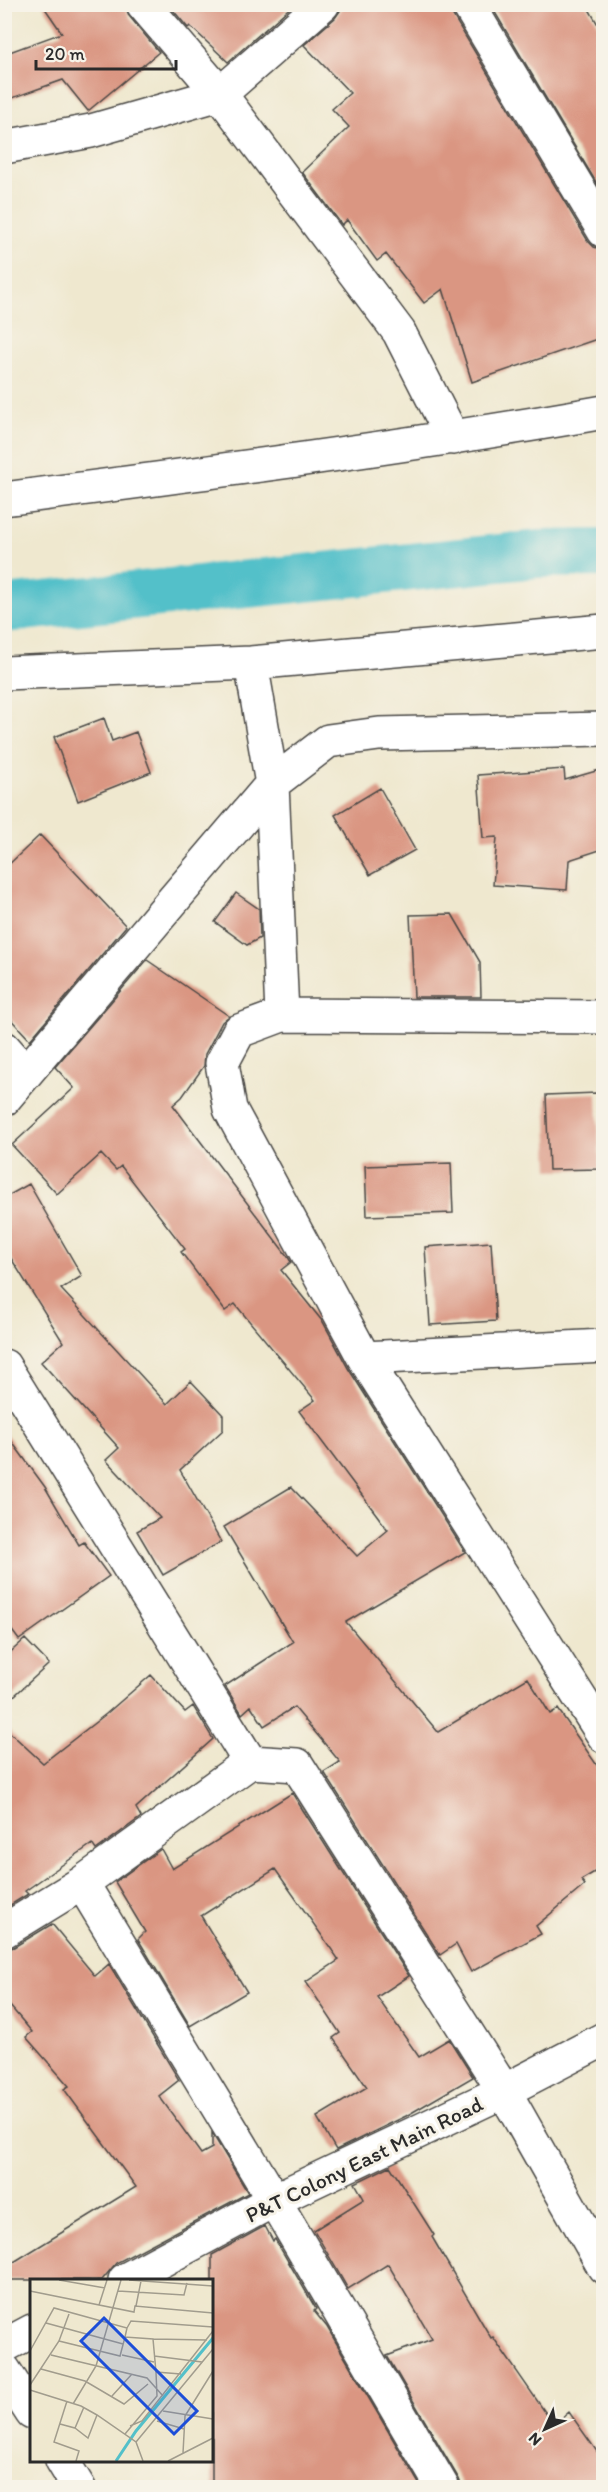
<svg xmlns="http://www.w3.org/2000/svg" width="608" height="2492" font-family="Itim,sans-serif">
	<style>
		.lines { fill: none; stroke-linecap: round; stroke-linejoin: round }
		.canal { stroke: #53c0c9; stroke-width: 48 }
		.building { fill: #da9682 }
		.street-casing { stroke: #484744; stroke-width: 36 }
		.street { stroke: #fff; stroke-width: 33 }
		.labels { text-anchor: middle; stroke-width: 6; stroke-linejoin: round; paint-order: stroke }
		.street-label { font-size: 22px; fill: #2b2b2b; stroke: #f7f3e8 }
		.inset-river { fill: none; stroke: #53c0c9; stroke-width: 3 }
		.inset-road { fill: none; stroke: #a19c8d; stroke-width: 1.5 }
		.view { fill: #1d4ed8; fill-opacity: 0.15; stroke: #1d4ed8; stroke-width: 3 }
		.inset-edge { fill: none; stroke: #2b2b2b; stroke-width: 3 }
	</style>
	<rect width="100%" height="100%" fill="#f7f3e8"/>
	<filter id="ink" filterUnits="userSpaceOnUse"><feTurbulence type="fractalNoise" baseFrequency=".0167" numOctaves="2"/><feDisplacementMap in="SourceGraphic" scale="12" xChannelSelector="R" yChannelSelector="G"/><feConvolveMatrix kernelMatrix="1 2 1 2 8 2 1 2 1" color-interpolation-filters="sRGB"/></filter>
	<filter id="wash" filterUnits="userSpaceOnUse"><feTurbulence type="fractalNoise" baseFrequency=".008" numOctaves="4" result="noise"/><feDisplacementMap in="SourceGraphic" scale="24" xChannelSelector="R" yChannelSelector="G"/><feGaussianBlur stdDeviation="1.35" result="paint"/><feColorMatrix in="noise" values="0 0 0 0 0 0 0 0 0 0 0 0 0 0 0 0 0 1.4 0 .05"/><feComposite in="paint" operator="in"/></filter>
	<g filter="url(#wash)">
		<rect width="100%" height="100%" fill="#efe8cf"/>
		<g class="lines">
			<path class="canal" d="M4 609 538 554 604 553"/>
		</g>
		<g id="blocks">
			<path class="building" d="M42 4H125L129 16 159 52 88 111 63 80 4 101V54L62 33Z
				M168 4H294L228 62 190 26 188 28Z
				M341 4H449L452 14 588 241 594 247 603 250V337L472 382 443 289 424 303 386 254 377 261 347 220 342 225 302 172 349 127 332 109 350 93 304 45 335 18 340 11Z
				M490 4H586L603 33V194Z
				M104 718 112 741 136 732 151 772 78 801 54 737Z
				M564 769 565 780 603 769V849L569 860 567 890 493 885 497 837 483 838 478 775Z
				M380 788 415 850 370 875 335 815Z
				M40 835 126 926 30 1040 4 1012V869Z
				M236 893 259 909 260 938 247 945 215 922Z
				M452 914 480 962 481 997H414L410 915Z
				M147 960 229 1016 222 1022 205 1054 204 1066 182 1097 173 1105 288 1257 291 1262 281 1270 323 1322 348 1368 465 1552 346 1622 438 1732 528 1678 550 1714 558 1709 603 1774V1867L581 1880 585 1885 536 1926 541 1934 471 1972 456 1944 440 1955 324 1772 340 1762 294 1707 264 1726 251 1706 242 1714 225 1686 293 1642 224 1527 291 1487 357 1556 388 1530 299 1411 315 1400 235 1304 225 1311 181 1252 185 1249 121 1166 116 1170 101 1154 57 1194 12 1145 74 1088 55 1067Z
				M597 1093 600 1169 549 1170 546 1095Z
				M451 1163 453 1213 367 1216 365 1166Z
				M29 1184 82 1276 61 1289 167 1404 191 1381 223 1415V1430L180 1470 221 1542 163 1575 137 1531 160 1518 106 1460 119 1448 41 1362 63 1342 4 1247V1198Z
				M491 1242 496 1321 430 1325 425 1247Z
				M4 1431 45 1487 79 1545 84 1542 109 1576 19 1640 4 1620Z
				M25 1639 49 1664 4 1705V1658Z
				M151 1675 185 1712 193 1706 213 1739 136 1808 141 1817 96 1850 92 1844 25 1891 28 1894 4 1909V1727L43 1763 106 1714Z
				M292 1793 409 1976 377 1997 419 2057 449 2039 473 2077 406 2116 336 2150 317 2117 367 2087 333 2038 340 2033 306 1982 339 1960 275 1869 201 1916 247 1992 190 2026 138 1939 145 1932 115 1882 161 1849 172 1869Z
				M52 1924 95 1976 109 1964 179 2080 159 2096 201 2154 212 2148V2133L248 2193 116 2263 102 2280H4V2268L136 2187 64 2089 69 2086 26 2037 32 2032 4 1999V1950L14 1947Z
				M390 2166 434 2235 432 2237 491 2338 493 2337 554 2425 569 2412 603 2460V2487H462L459 2479 387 2356 432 2339 388 2264 348 2289 314 2230 364 2199 355 2183Z
				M265 2226 273 2241 275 2239 316 2309 314 2311 327 2327 421 2487H212V2255Z"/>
		</g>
	</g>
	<g filter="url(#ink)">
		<use href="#blocks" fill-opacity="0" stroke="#484744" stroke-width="1.5"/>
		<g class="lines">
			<g class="street-casing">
				<path id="street" d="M143 4 220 94 399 332 453 438
					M468 4 604 231
					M4 147 91 131 220 94 323 4
					M4 499C205 473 405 447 604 412
					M251 663 272 784 282 1015
					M4 673 251 663 604 631
					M604 1017 282 1015 239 1031 222 1063 230 1109 364 1358 604 1736
					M4 1048 26 1073 4 1099
					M26 1073 272 784 328 741 379 734 604 729
					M364 1358 604 1346
					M4 1366 250 1762
					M82 1883 274 2200 443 2488
					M4 1931 82 1883 250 1762 297 1765 504 2091 604 2267
					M125 2280 274 2200 504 2091 604 2039
					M4 2346 32 2331
					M4 2370 32 2413
					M62 2460 79 2488"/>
			</g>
			<use href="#street" class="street"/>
		</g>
	</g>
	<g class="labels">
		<g class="street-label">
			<text transform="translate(364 2159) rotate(-26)" y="8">P&amp;T Colony East Main Road</text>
		</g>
	</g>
	<g transform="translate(30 2279)">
		<rect width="183" height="183" fill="#efe8cf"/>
		<path class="inset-river" d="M86 182 106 152 183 59"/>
		<path class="inset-road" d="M29 1 75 9M99 1 183 7M0 12 104 33 105 27 183 34M88 12 154 16 157 4M69 26 77 1M106 27 111 2M16 44 93 65M97 49 101 42 183 48M123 60 177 61M29 62 90 77 95 58 123 60 126 93 151 95M0 72 24 29 97 49 95 58M21 76 117 99 133 117M92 76 124 83M124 77 172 83M11 90 55 102 94 125 118 105M0 106 29 62 39 35M0 111 51 127 67 136 106 163 113 182M82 117 102 95M37 122 24 163 49 172 46 182M43 125 66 87 91 1M133 132 183 140M127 142 154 150M30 145 45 149 54 128M100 147 112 142 183 52M45 149 58 159 67 136M95 155 127 117 126 93M106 163 183 70M153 174 155 137 183 92M138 182 183 159"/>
		<path class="view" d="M74 39 167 132 144 155 51 62Z"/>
		<rect width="183" height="183" class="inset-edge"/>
	</g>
	<rect width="608" height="2492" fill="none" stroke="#f7f3e8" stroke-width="24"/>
	<g transform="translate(545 2429) rotate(225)" stroke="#f7f3e8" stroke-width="4.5" paint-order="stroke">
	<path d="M0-4.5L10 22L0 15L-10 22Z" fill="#2b2b2b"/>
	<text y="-9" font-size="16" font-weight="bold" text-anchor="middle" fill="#2b2b2b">N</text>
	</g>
	<path d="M36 60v9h140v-9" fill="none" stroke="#2b2b2b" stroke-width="3"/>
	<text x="45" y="60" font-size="18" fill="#2b2b2b" stroke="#f7f3e8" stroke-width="4.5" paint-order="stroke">20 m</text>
</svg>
